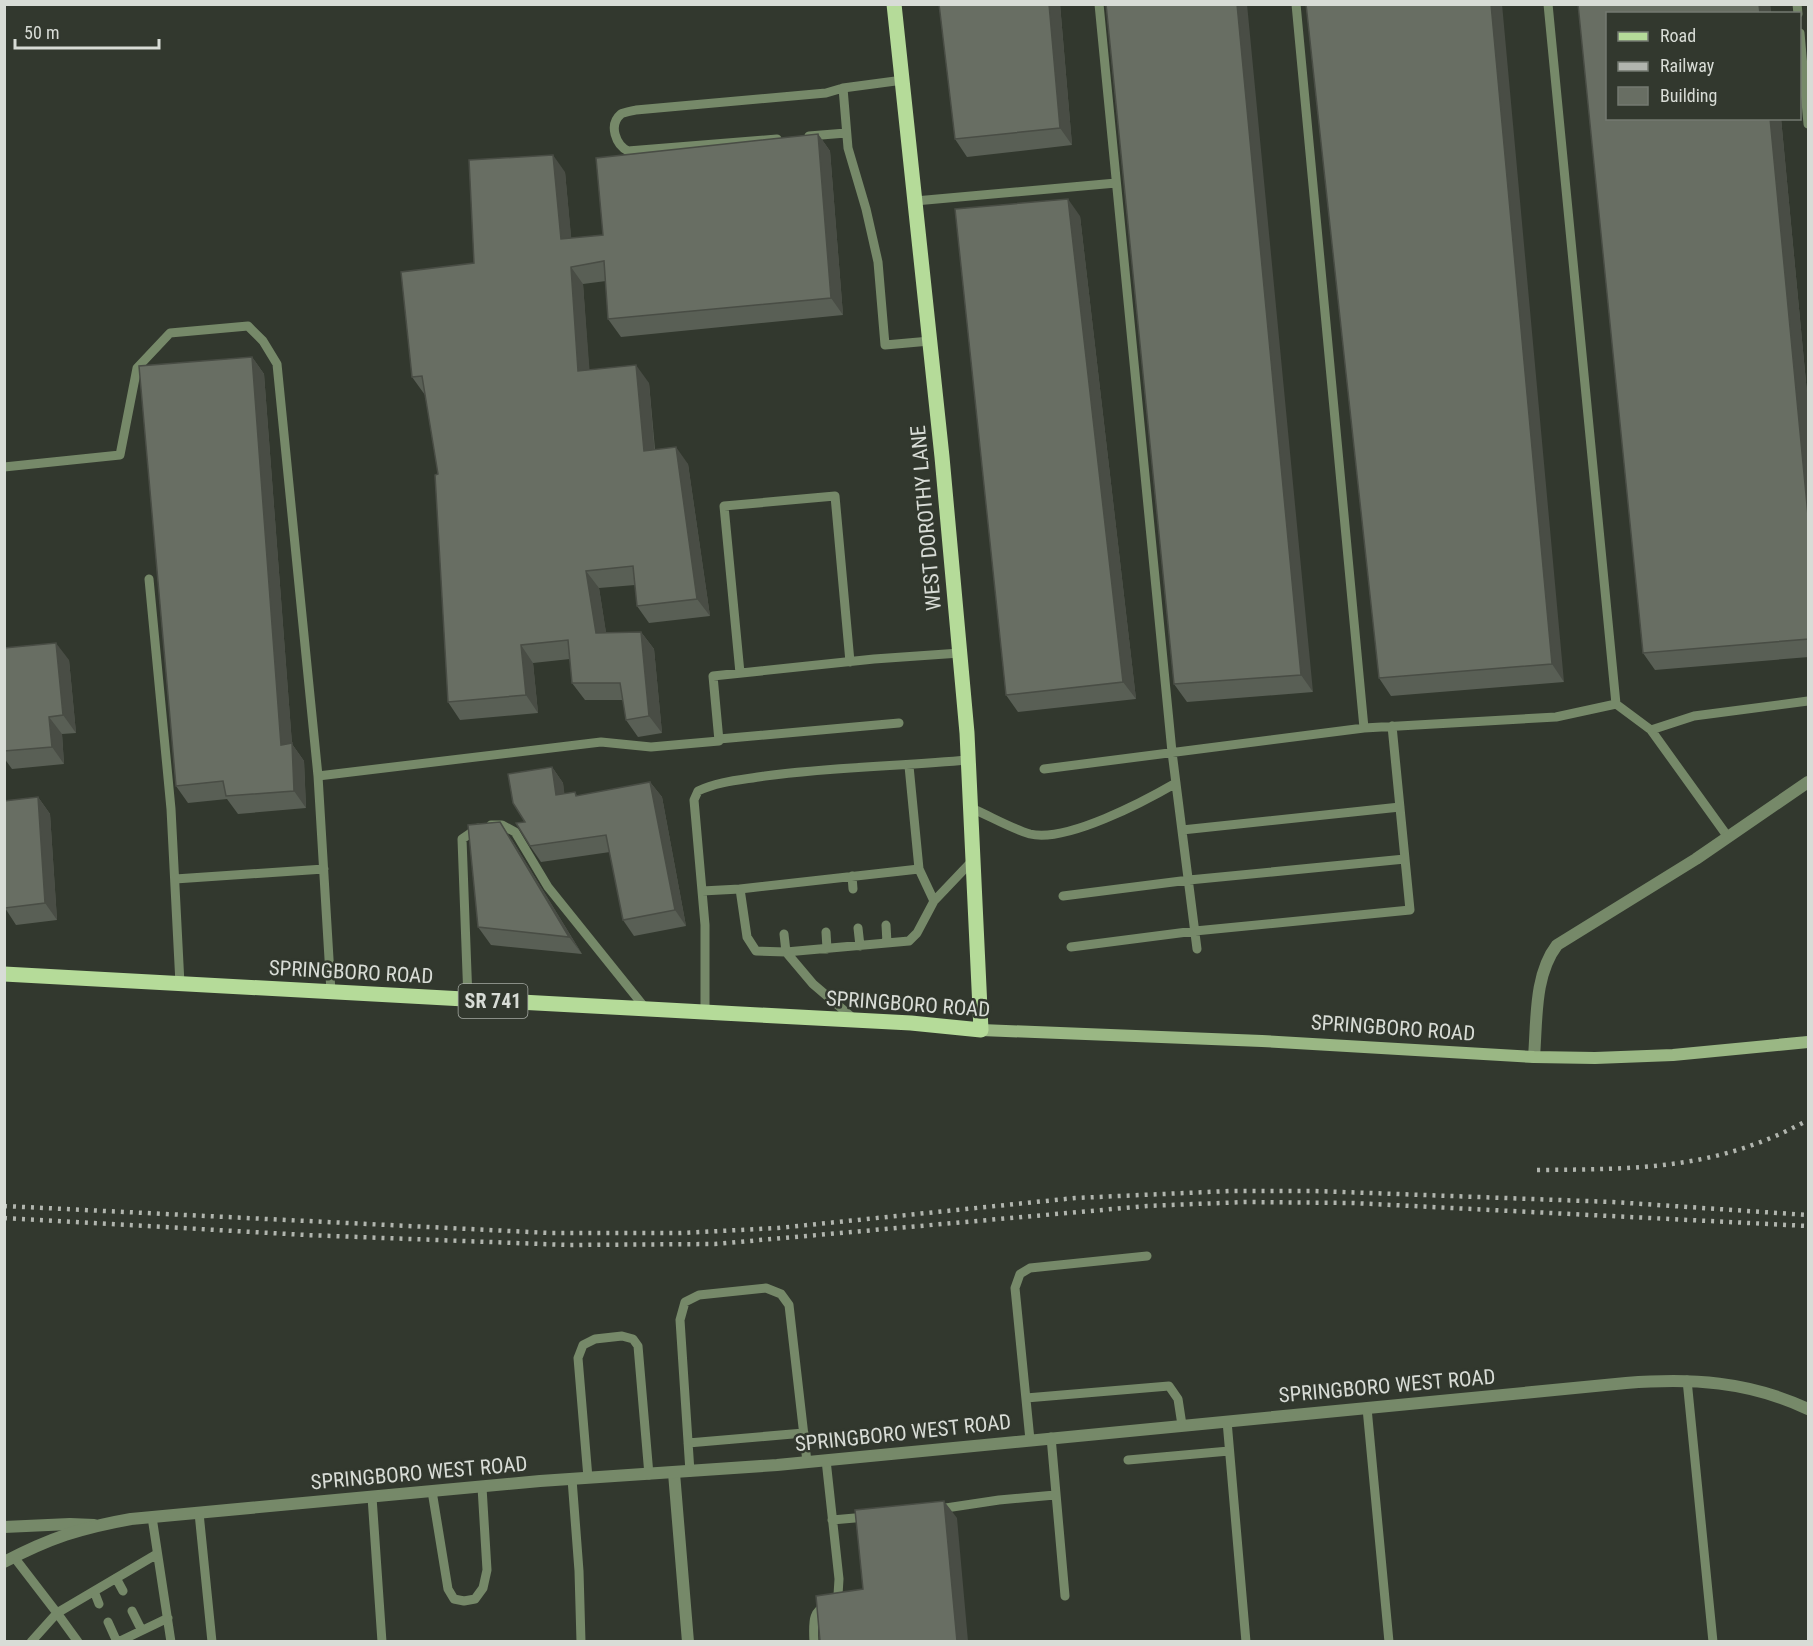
<svg xmlns="http://www.w3.org/2000/svg" width="1813" height="1646" font-family="'Roboto Condensed',sans-serif">
	<style>
		.lines { fill: none; stroke-linecap: round; stroke-linejoin: round }
		.service { stroke: #768969; stroke-width: 9 }
		.minor { stroke: #768969; stroke-width: 12 }
		.tertiary { stroke: #768969; stroke-width: 12 }
		.secondary { stroke: #9ab784; stroke-width: 12 }
		.primary { stroke: #b5db99; stroke-width: 15 }
		.rail { stroke: #b1b5ae; stroke-width: 4.5; stroke-dasharray: 3 6; stroke-linecap: butt }
		.wall { fill: #595f55 }
		.shaded-wall { fill: #494d45 }
		.building { fill: #686e63; stroke: #494d45; stroke-width: 1.5 }
		.labels { text-anchor: middle; stroke-width: 5; stroke-linejoin: round; paint-order: stroke }
		.shield { fill: #32382e; stroke: #a6aba4; stroke-width: 1.5 }
		.shield-label { font-size: 20px; font-weight: bold; fill: #d8dcd6 }
		.street-label { font-size: 21px; fill: #d8dcd6; stroke: #32382e }
	</style>
	<rect width="100%" height="100%" fill="#32382e"/>
	<g class="lines">
		<path class="service" d="M1099 4 1172 752 1197 949
			M1296 4 1364 728
			M1548 4 1616 704 1651 730 1728 837
			M1797 4 1798 14
			M1800 33 1808 124
			M903 80 843 88 848 148 866 209 878 262 885 345 930 341
			M809 136 846 133
			M777 139 628 151C616 145 608 125 621 114 624 112 632 111 636 110L826 93 843 88
			M915 201 1116 183
			M4 467 120 455 137 368 170 333 248 326 263 341 277 364 318 776
			M149 579 171 809 180 984
			M740 673 724 506 835 496 850 662
			M1651 730 1694 716 1808 701
			M719 739 899 723
			M909 766 919 869
			M1044 769 1364 728 1556 717 1616 704
			M971 808C990 816 1010 828 1030 834 1066 843 1145 801 1176 783
			M491 825H502L515 832 548 887 646 1009
			M1182 830 1400 807
			M852 876 853 889
			M175 879 324 869
			M740 889 747 937 756 951 786 952 909 941 917 933 934 901 973 860
			M702 891 740 889 919 869 934 901
			M1063 896 1189 880 1405 859
			M886 925 887 943
			M858 928 860 946
			M826 932 827 949
			M784 934 786 952 813 984 854 1019
			M1071 947 1195 931 1410 910 1392 726
			M331 992 318 776 601 742 651 747 719 741 713 676 874 659 960 653
			M468 1000 462 839 478 828
			M705 1012V925L694 800 698 791C719 781 742 780 765 776 832 767 901 766 968 760
			M1687 1380 1713 1642
			M1026 1398 1169 1386 1178 1399 1182 1425
			M1367 1408 1389 1642
			M1227 1421 1246 1642
			M1051 1437 1065 1596
			M1030 1440 1015 1288 1020 1274 1030 1268 1147 1256
			M688 1443 804 1433
			M1128 1460 1229 1451
			M690 1472 680 1320 685 1302 699 1295 766 1288 781 1294 789 1305 807 1462
			M588 1478 578 1358 583 1345 595 1339 622 1336 633 1339 638 1346 649 1475
			M572 1479 579 1571 581 1642
			M432 1491 448 1589 454 1599 464 1601 475 1599 483 1588 487 1570 482 1487
			M372 1497 382 1642
			M939 1509 999 1500 1055 1495
			M199 1513 212 1642
			M152 1517 171 1642
			M832 1520 866 1517
			M14 1557 57 1613 31 1642
			M116 1578 123 1591
			M94 1591 99 1604
			M132 1611 141 1629
			M108 1622 117 1642
			M78 1642 57 1613 157 1554
			M118 1642 168 1618
			M814 1642C812 1608 816 1614 838 1595L839 1579 826 1460"/>
		<path class="minor" d="M1534 1057C1537 1020 1534 975 1557 945L1696 859 1808 782
			M674 1473 688 1642
			M4 1527 70 1524 94 1525"/>
		<path class="tertiary" d="M4 1562C50 1538 80 1528 131 1519L540 1481 777 1465 1626 1383C1692 1378 1748 1381 1808 1409"/>
		<path class="secondary" d="M981 1030 1262 1041 1534 1057 1595 1058 1673 1055 1808 1042"/>
		<path class="primary" d="M4 974 722 1013 911 1023 981 1030 967 733 942 457 894 4"/>
		<path class="rail" d="M1537 1170C1638 1169 1717 1170 1808 1120
			M4 1206 550 1233H681L778 1228 1075 1198 1229 1191H1315L1613 1202 1808 1215
			M4 1218 306 1235 568 1245 715 1244 1147 1206 1244 1202 1353 1203 1808 1226"/>
	</g>
	<path class="wall" d="M1060 4 1072 145 967 157 955 139Z
		M1106 4 1313 692 1187 702 1174 684Z
		M1306 4 1564 682 1391 696 1379 678Z
		M1578 4H1770L1771 14H1608V118H1781L1809 414V657L1655 670 1643 653Z
		M818 134 830 151 843 315 621 337 608 319 606 281 583 284 589 370 649 383 655 449 688 464 710 616 649 623 637 606 635 585 599 588 606 633 641 632 654 649 662 733 638 737 626 720 623 700H585L572 683 570 659 533 663 538 713 460 720 448 702 438 474 425 395 412 377 474 263 565 172 571 238 603 235Z
		M1080 216 1136 699 1018 712 1006 695Z
		M252 357 264 374 292 744 304 761 306 808 238 814 227 799 188 803 176 786Z
		M4 648 69 660 76 733 62 734 64 764 12 769 4 758Z
		M552 767 563 783 564 794 575 792 577 796 650 782 662 797 686 926 634 936 623 920 610 852 541 862 530 846 525 822Z
		M38 797 50 814 57 920 16 925 5 908Z
		M512 840 582 954 491 945 478 927Z"/>
	<path class="shaded-wall" d="M1049 4H1060L1072 145 1060 128Z
		M1237 4H1247L1313 692 1301 675Z
		M1491 4H1502L1564 682 1552 664Z
		M1759 4H1770L1771 14H1760Z
		M1770 118H1781L1809 414V526Z
		M818 134 830 151 843 315 831 298Z
		M553 155 565 172 573 256 561 239Z
		M1068 199 1080 216 1136 699 1123 682Z
		M571 267 583 284 591 389 578 371Z
		M252 357 264 374 292 744 304 761 306 808 294 791 281 745Z
		M636 365 649 383 656 468 644 451Z
		M676 447 688 464 710 616 697 599Z
		M586 571 599 588 609 651 596 633Z
		M641 632 654 649 662 733 649 716Z
		M56 643 69 660 76 733 63 715Z
		M521 645 533 663 538 713 526 695Z
		M49 717 62 734 64 764 52 747Z
		M552 767 563 783 567 811 556 795Z
		M650 782 662 797 686 926 675 910Z
		M38 797 50 814 57 920 45 903Z
		M500 822 512 840 582 954 569 937Z
		M944 1501 957 1518 968 1641H957Z"/>
	<path class="building" d="M939 4H1049L1060 128 955 139Z
		M1106 4H1237L1301 675 1174 684Z
		M1306 4H1491L1552 664 1379 678Z
		M1578 4H1759L1760 14H1608V118H1770L1809 526V639L1643 653Z
		M818 134 831 298 608 319 604 261 571 267 578 371 636 365 644 451 676 447 697 599 637 606 633 566 586 571 596 633 641 632 649 716 626 720 620 683H572L568 640 521 645 526 695 448 702 435 475 438 474 422 376 412 377 401 272 474 263 469 160 553 155 561 239 603 235 596 158Z
		M1068 199 1123 682 1006 695 955 209Z
		M252 357 281 745 292 743 294 791 226 796 223 781 176 786 139 366Z
		M56 643 63 715 49 717 52 747 4 751V648Z
		M552 767 556 795 575 792 576 796 650 782 675 910 623 920 606 835 530 846 516 823 525 822 513 803 508 774Z
		M38 797 45 903 5 908 4 801Z
		M500 822 569 937 478 927 468 825Z
		M944 1501 957 1641H820L816 1596 863 1589 855 1510Z"/>
	<g class="labels">
		<rect class="shield" x="458.5" y="984" width="69" height="34" rx="4.5"/>
		<g class="shield-label">
			<text x="493" y="1008">SR 741</text>
		</g>
		<g class="street-label">
			<text transform="translate(926 518) rotate(-95)" y="7">WEST DOROTHY LANE</text>
			<text transform="translate(351 972) rotate(3)" y="7">SPRINGBORO ROAD</text>
			<text transform="translate(908 1004) rotate(4)" y="7">SPRINGBORO ROAD</text>
			<text transform="translate(1393 1028) rotate(4)" y="7">SPRINGBORO ROAD</text>
			<text transform="translate(1387 1386) rotate(-5)" y="7">SPRINGBORO WEST ROAD</text>
			<text transform="translate(903 1433) rotate(-6)" y="7">SPRINGBORO WEST ROAD</text>
			<text transform="translate(419 1473) rotate(-5)" y="7">SPRINGBORO WEST ROAD</text>
		</g>
	</g>
	<rect width="1813" height="1646" fill="none" stroke="#d8dcd6" stroke-width="12"/>
	<rect x="1606" y="12" width="195" height="108" fill="#32382e" stroke="#747a71" stroke-width="1.5"/>
	<rect x="1618" y="32" width="30" height="9" fill="#b5db99" stroke="#747a71" stroke-width="1.5"/>
	<text x="1660" y="42" font-size="18" fill="#d8dcd6">Road</text>
	<rect x="1618" y="62" width="30" height="9" fill="#b1b5ae" stroke="#747a71" stroke-width="1.5"/>
	<text x="1660" y="72" font-size="18" fill="#d8dcd6">Railway</text>
	<rect x="1618" y="87" width="30" height="18" fill="#686e63" stroke="#747a71" stroke-width="1.5"/>
	<text x="1660" y="102" font-size="18" fill="#d8dcd6">Building</text>
	<path d="M15 39v9h144v-9" fill="none" stroke="#d8dcd6" stroke-width="3"/>
	<text x="24" y="39" font-size="18" fill="#d8dcd6" stroke="#32382e" stroke-width="4.5" paint-order="stroke">50 m</text>
</svg>
